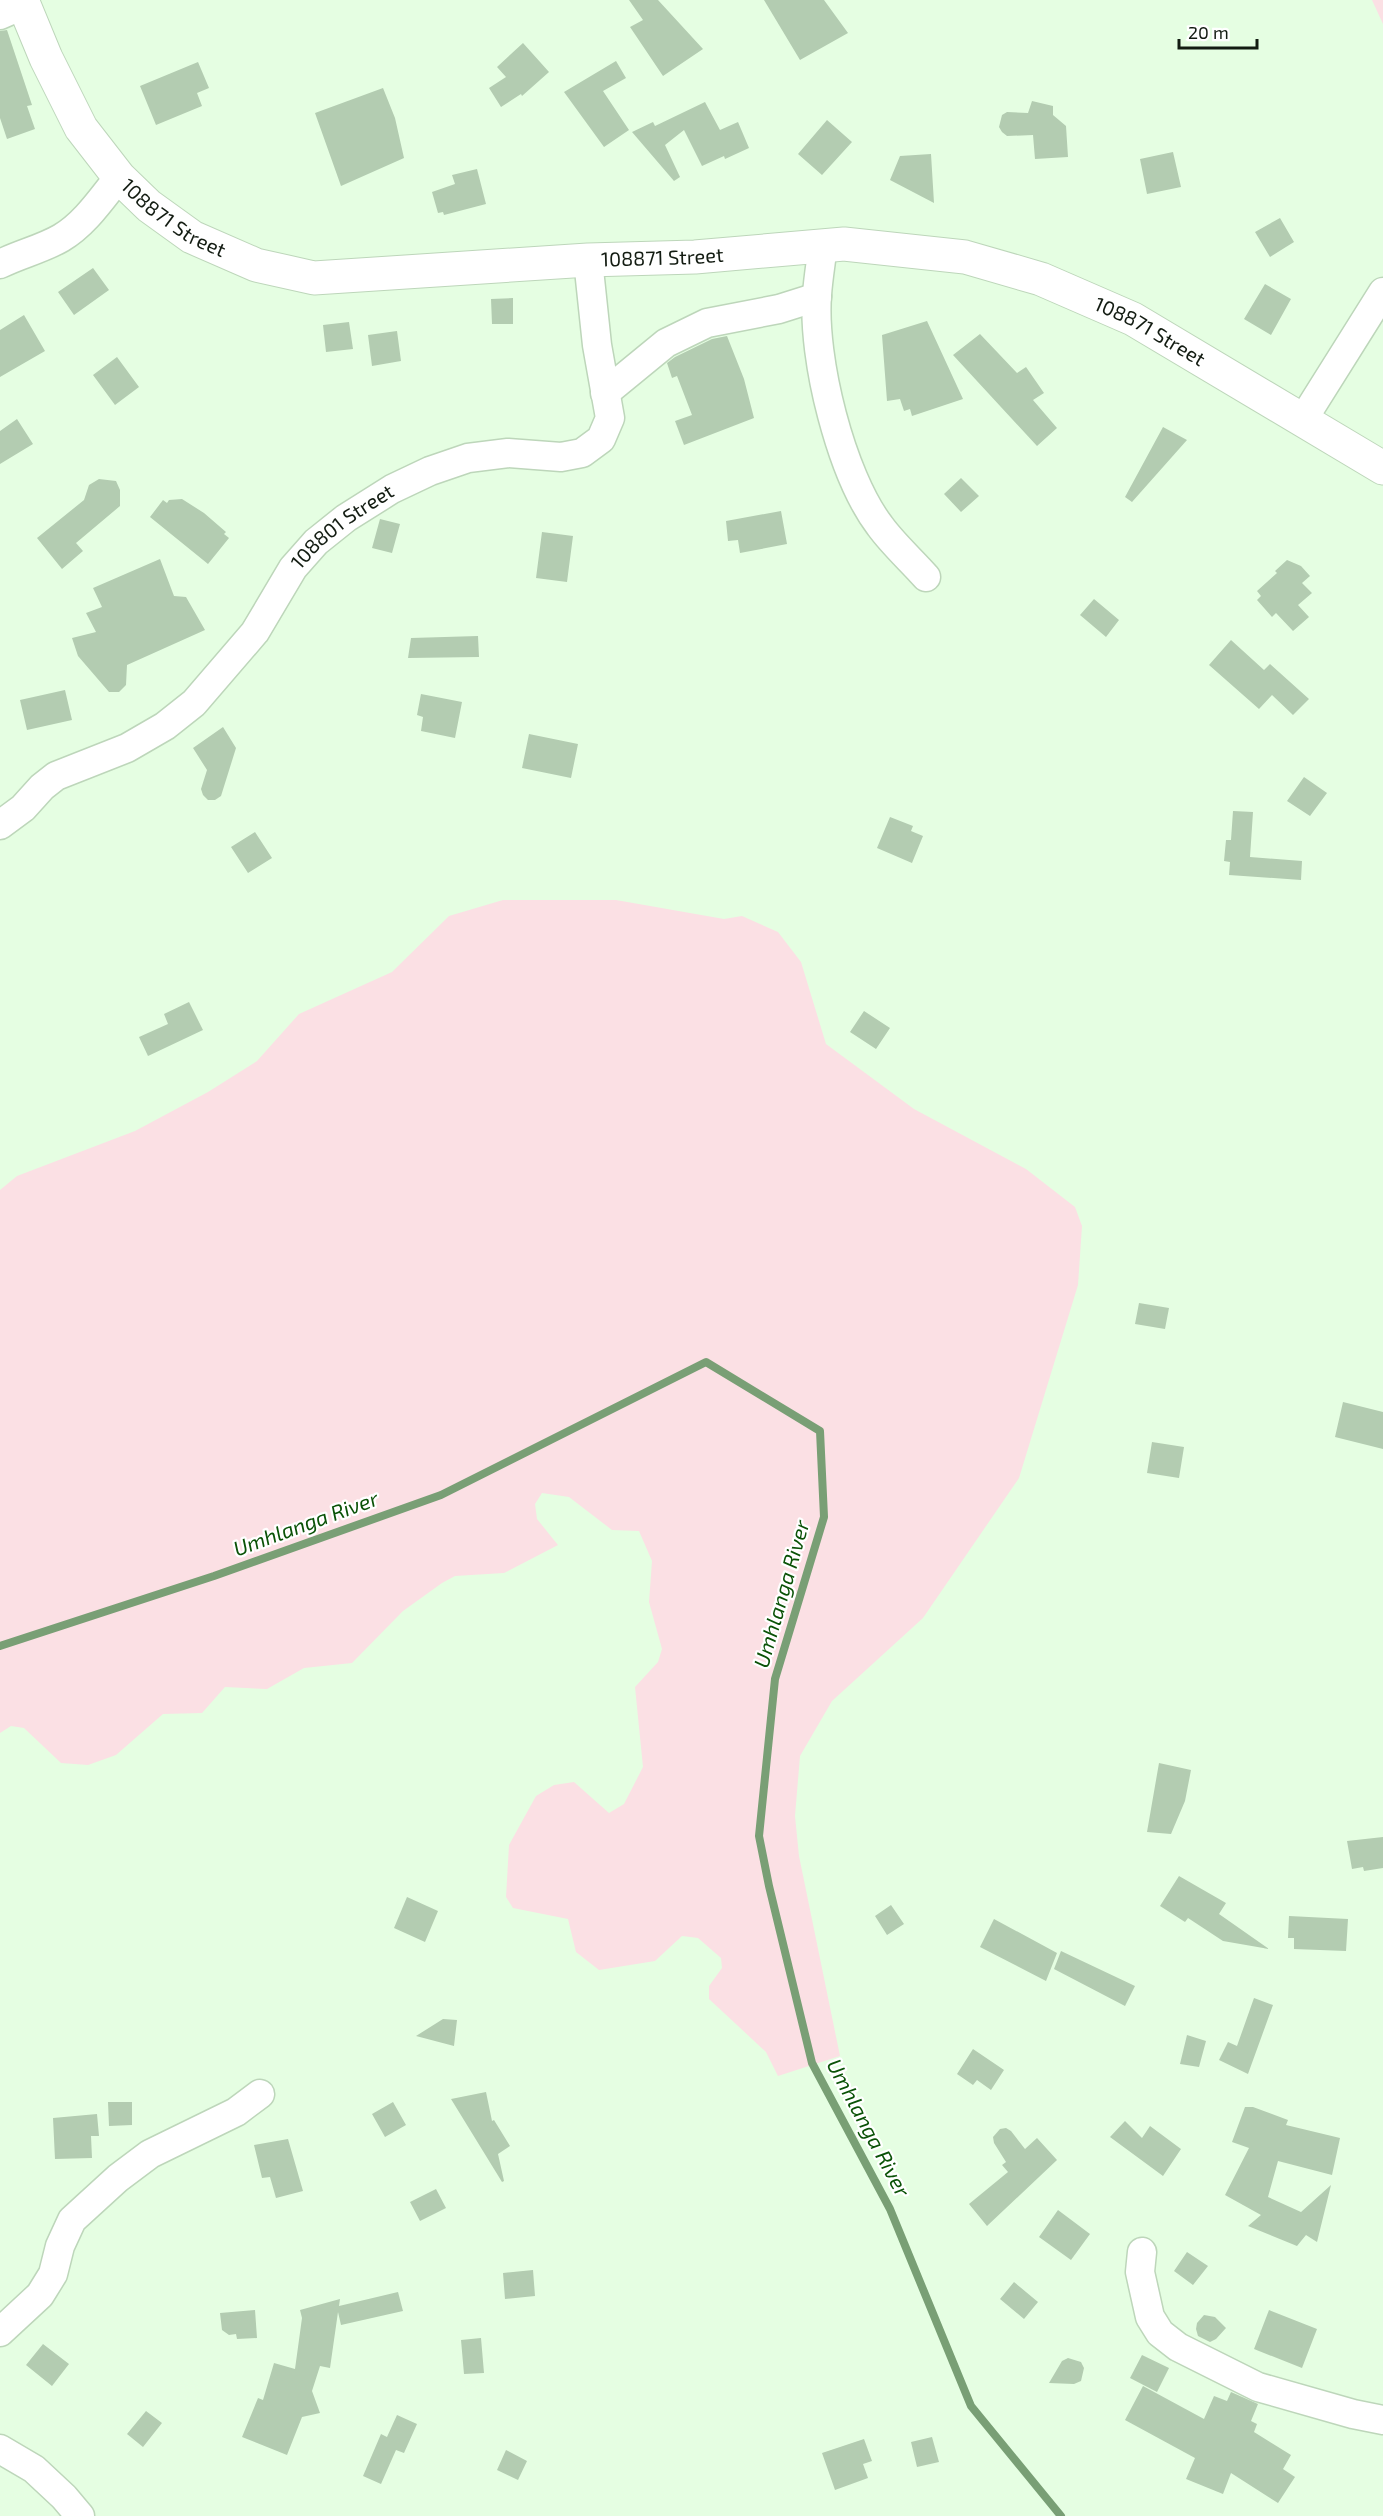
<svg xmlns="http://www.w3.org/2000/svg" width="1383" height="2516" font-family="'Exo 2',sans-serif">
	<style>
		.green { fill: #fbe0e4 }
		.lines { fill: none; stroke-linecap: round; stroke-linejoin: round }
		.stream { stroke: #799f75; stroke-width: 8 }
		.building { fill: #b3ccb1 }
		.street-casing { stroke: #bdd6ba; stroke-width: 31 }
		.secondary-casing { stroke: #bdd6ba; stroke-width: 35 }
		.street { stroke: #fff; stroke-width: 28 }
		.secondary { stroke: #fff; stroke-width: 33 }
		.labels { text-anchor: middle; stroke-width: 4.5; stroke-linejoin: round; paint-order: stroke }
		.street-label { font-size: 20px; fill: #131c12; stroke: #fff }
		.water-label { font-size: 21px; font-style: italic; fill: #0a5207; stroke: #fff }
	</style>
	<rect width="100%" height="100%" fill="#e5fee2"/>
	<path class="green" d="M1372 0H1383V24Z
		M503 900H616L724 919 742 916 778 932 801 962 826 1044 914 1109 1026 1169 1075 1207 1082 1226 1078 1285 1019 1478 923 1618 832 1701 800 1756 795 1816 799 1856 840 2056 778 2076 766 2052 709 1999V1986L722 1968 721 1958 698 1938 682 1936 655 1961 599 1970 576 1952 568 1919 513 1908 506 1897 509 1845 536 1796 554 1785 574 1782 609 1813 624 1804 643 1767 635 1687 658 1662 662 1649 649 1602 652 1561 639 1531 612 1530 569 1497 542 1493 535 1504 537 1519 558 1545 504 1573 455 1576 442 1583 403 1611 352 1663 304 1668 267 1689 225 1687 202 1713 163 1714 116 1755 88 1765 61 1763 24 1728 11 1726 0 1733V1190L17 1176 135 1131 208 1092 257 1061 299 1014 392 972 449 916Z"/>
	<g class="lines">
		<path class="stream" d="M0 1646 214 1576 441 1495 706 1362 820 1431 824 1517 775 1679 759 1836 769 1886 812 2063 890 2209 971 2406 1061 2516"/>
	</g>
	<path class="building" d="M629 0H658L703 49 663 76 630 27 643 20Z
		M764 0H824L848 33 800 60Z
		M7 30 32 105 27 106 35 129 7 139 0 118V31Z
		M523 43 549 72 522 96 521 94 501 107 489 88 506 77 497 67Z
		M616 61 626 78 603 91 629 130 604 147 564 92Z
		M198 62 209 88 197 93 202 106 156 125 140 86Z
		M383 88 395 118 404 158 341 186 315 113Z
		M1032 101 1053 106V115L1066 126 1068 157 1035 159 1033 135 1007 136 1002 132 999 127 1002 115 1007 112 1028 113Z
		M705 102 720 130 738 122 749 148 725 159 724 156 702 166 684 130 665 145 680 177 674 181 632 132 653 122 655 126Z
		M827 120 852 142 822 175 798 154Z
		M1173 152 1181 187 1147 194 1140 159Z
		M931 154 934 203 890 180 900 156Z
		M477 169 486 204 444 215 443 212 438 213 432 192 455 184 452 175Z
		M1280 218 1294 242 1270 257 1255 232Z
		M93 268 109 290 74 315 58 292Z
		M1265 284 1291 299 1271 335 1244 319Z
		M513 298V324H492L491 299Z
		M24 315 45 351 0 377V330Z
		M927 321 963 399 912 416 910 409 904 411 900 399 887 401 882 335Z
		M349 322 353 349 326 352 323 325Z
		M397 331 401 361 372 366 368 335Z
		M980 334 1017 373 1026 367 1044 393 1033 400 1057 428 1037 446 953 355Z
		M727 336 744 379 754 418 684 445 675 421 692 415 677 376 672 378 667 363 675 357 712 339Z
		M117 357 139 387 115 405 93 375Z
		M17 419 33 444 0 464V431Z
		M1163 427 1187 440 1132 502 1125 497Z
		M961 478 979 496 961 512 944 494Z
		M99 479 116 481 120 490V506L76 543 83 551 62 569 37 538 84 500 89 485Z
		M182 499 204 513 226 532 224 534 229 538 208 564 150 517 163 500 167 503 169 500Z
		M781 511 787 544 740 553 738 540 728 541 726 521Z
		M380 519 400 524 392 553 372 548Z
		M542 532 573 536 567 582 536 578Z
		M160 559 174 596 186 597 205 630 127 665 126 685 119 692H109L78 656 72 638 96 632 86 613 102 607 93 588Z
		M1287 560 1301 566 1310 576 1302 583 1312 593 1298 605 1309 617 1293 631 1276 613 1272 617 1257 600 1261 596 1257 591 1277 573 1275 571Z
		M1094 599 1119 620 1106 637 1080 615Z
		M478 636 479 657 408 658 411 638Z
		M1231 640 1264 670 1270 664 1309 699 1293 715 1272 695 1259 709 1209 665Z
		M65 690 72 720 27 730 20 700Z
		M421 694 462 702 455 738 421 731 423 717 417 715Z
		M223 727 236 748 221 796 215 800H208L203 795 201 789 207 770 193 748Z
		M529 734 578 744 571 778 522 768Z
		M1304 777 1327 793 1310 816 1287 801Z
		M1233 811 1253 812 1250 857 1302 861 1301 880 1229 875 1230 862 1224 861 1226 840H1231Z
		M890 817 913 826 911 831 923 836 912 863 877 848Z
		M255 832 272 858 248 873 231 847Z
		M189 1002 203 1030 148 1056 139 1037 168 1024 164 1014Z
		M864 1011 890 1028 876 1049 850 1032Z
		M1139 1303 1169 1308 1165 1329 1135 1324Z
		M1343 1402 1383 1412V1449L1335 1437Z
		M1152 1442 1184 1447 1179 1478 1147 1473Z
		M1159 1763 1191 1770 1185 1801 1171 1834 1147 1832Z
		M1383 1837V1868L1364 1871 1363 1867 1352 1869 1347 1841Z
		M1179 1876 1226 1903 1219 1914 1269 1949 1223 1941 1188 1918 1185 1922 1160 1906Z
		M407 1897 438 1911 425 1942 394 1928Z
		M891 1905 904 1924 887 1935 875 1916Z
		M1289 1916 1348 1919 1346 1951 1294 1949V1938H1288Z
		M994 1919 1057 1953 1046 1981 980 1947Z
		M1061 1951 1135 1986 1125 2006 1054 1969Z
		M1254 1998 1273 2005 1248 2074 1219 2060 1228 2042 1237 2046Z
		M443 2019 457 2020 454 2046 416 2036Z
		M1187 2035 1206 2041 1199 2067 1180 2064Z
		M973 2049 1004 2070 991 2090 977 2080 973 2085 957 2074Z
		M486 2092 492 2121 494 2120 510 2146 498 2154 504 2181 502 2182 451 2099Z
		M108 2102H132V2125L109 2126Z
		M393 2102 406 2125 385 2137 372 2114Z
		M1245 2107H1253L1288 2120 1286 2125 1340 2138 1332 2175 1278 2161 1268 2197 1301 2212 1331 2185 1317 2242 1306 2235 1297 2246 1248 2226 1261 2215 1225 2195 1249 2148 1232 2142Z
		M97 2114 99 2136H91L92 2158 55 2159 53 2118Z
		M1125 2121 1142 2138 1150 2126 1181 2149 1163 2176 1110 2137Z
		M1006 2128 1011 2131 1025 2149 1037 2138 1057 2160 987 2226 969 2204 1008 2172 1002 2165 1006 2162 994 2143 993 2137 1000 2129Z
		M288 2139 303 2191 276 2198 270 2177 262 2178 254 2145Z
		M436 2189 446 2208 420 2221 410 2202Z
		M1058 2210 1090 2234 1071 2260 1039 2237Z
		M1187 2252 1208 2266 1193 2285 1174 2271Z
		M533 2270 535 2296 505 2299 503 2273Z
		M1014 2282 1038 2302 1024 2319 1000 2299Z
		M398 2292 403 2311 341 2325 338 2312 330 2368 320 2366 312 2391 320 2413 302 2417 287 2455 242 2437 258 2398 263 2400 274 2363 295 2369 302 2318 300 2310 340 2299 339 2306Z
		M255 2310 257 2338 237 2339 236 2334 229 2335 222 2330 220 2313Z
		M1269 2310 1317 2329 1302 2368 1254 2349Z
		M1204 2315 1215 2317 1226 2328 1216 2339 1210 2342 1198 2336 1196 2329 1197 2323Z
		M481 2338 484 2373 464 2374 461 2340Z
		M43 2344 69 2364 52 2386 26 2365Z
		M1142 2355 1169 2368 1157 2392 1130 2378Z
		M1068 2358 1081 2362 1084 2368 1081 2381 1074 2384 1049 2383 1062 2361Z
		M1143 2386 1204 2419 1214 2396 1227 2401 1231 2392 1258 2404 1251 2421 1257 2424 1254 2432 1291 2455 1283 2469 1295 2477 1278 2503 1231 2473 1223 2494 1186 2479 1195 2458 1125 2420Z
		M146 2411 162 2423 143 2447 127 2434Z
		M397 2415 417 2424 404 2453 396 2450 381 2484 363 2476 381 2434 387 2437Z
		M932 2437 939 2462 917 2467 911 2442Z
		M864 2439 872 2461 863 2464 868 2478 835 2490 822 2453Z
		M506 2450 527 2461 518 2480 497 2470Z"/>
	<g class="lines">
		<g class="street-casing">
			<g id="street">
				<path d="M0 15 23 5"/>
				<path d="M823 245C821 262 818 279 817 295 812 358 841 475 880 526 893 544 911 560 926 577"/>
				<path d="M0 264C20 254 42 249 61 238 85 224 102 198 119 177"/>
				<path d="M605 393 666 343 707 323 779 309 817 297"/>
				<path d="M1302 421 1383 292"/>
				<path id="s1" d="M0 825 23 808 42 787 56 776 127 748 165 726 194 703 255 632 293 568 316 542 346 518 392 489 430 471 468 458 508 453 561 457 582 453 601 439 610 418 597 345 588 260"/>
				<path d="M1142 2252 1140 2272 1150 2317 1160 2333 1178 2347 1258 2387 1353 2414 1383 2420"/>
				<path d="M0 2332 40 2295 53 2274 60 2246 72 2220 118 2178 150 2154 236 2112 260 2094"/>
				<path d="M0 2449 34 2469 64 2497 80 2516"/>
			</g>
		</g>
		<g class="secondary-casing">
			<g id="secondary">
				<path id="s2" d="M22 0 46 58 81 128 119 177 149 206 192 237 256 265 314 278 588 260 695 257 844 244 965 257 1041 279 1133 319 1383 468"/>
			</g>
		</g>
		<use href="#street" class="street"/>
		<use href="#secondary" class="secondary"/>
	</g>
	<g class="labels">
		<g class="street-label">
			<text dy="7" stroke="none"><textPath href="#s2" startOffset="272">108871 Street</textPath></text>
			<text dy="7" stroke="none"><textPath href="#s2" startOffset="776">108871 Street</textPath></text>
			<text dy="7" stroke="none"><textPath href="#s2" startOffset="1280">108871 Street</textPath></text>
			<text dy="7" stroke="none"><textPath href="#s1" startOffset="465">108801 Street</textPath></text>
		</g>
		<g class="water-label">
			<text transform="translate(306 1524) rotate(-20)" y="7">Umhlanga River</text>
			<text transform="translate(782 1594) rotate(-74)" y="7">Umhlanga River</text>
			<text transform="translate(868 2128) rotate(62)" y="7">Umhlanga River</text>
		</g>
	</g>
	<path d="M1179 39v9h78v-9" fill="none" stroke="#131c12" stroke-width="3"/>
	<text x="1188" y="39" font-size="18" fill="#131c12" stroke="#ffffff" stroke-width="4.5" paint-order="stroke">20 m</text>
</svg>
